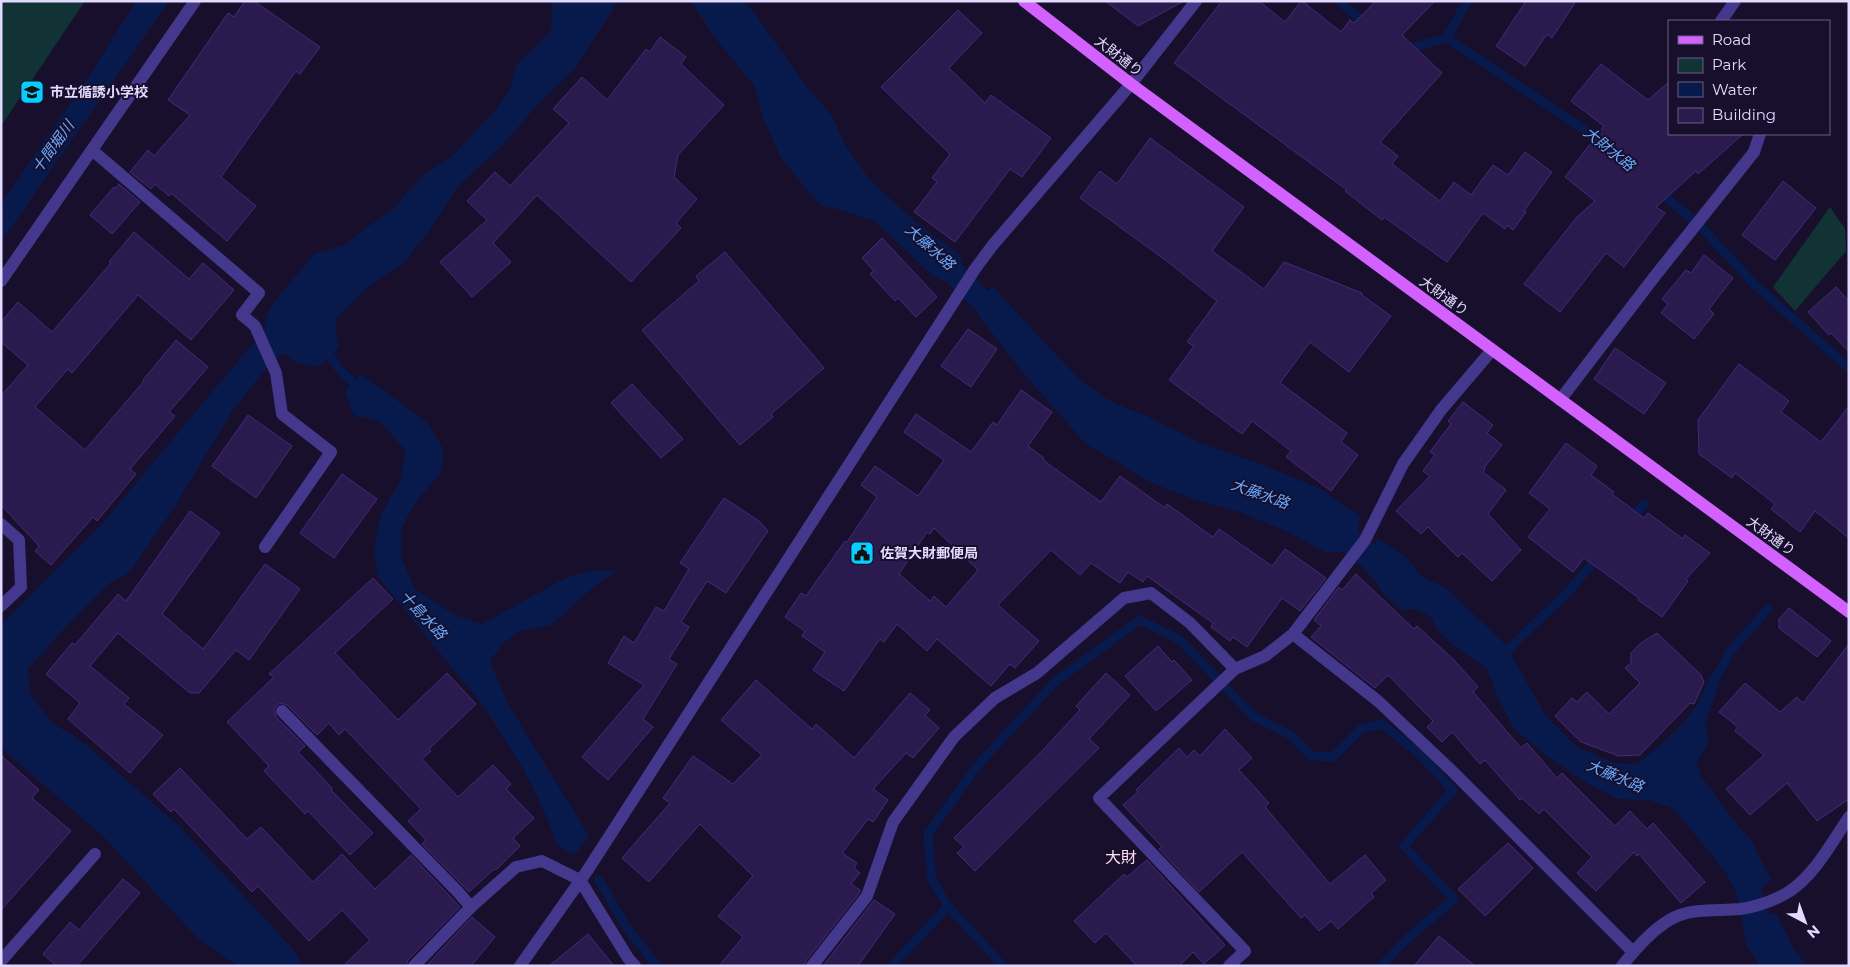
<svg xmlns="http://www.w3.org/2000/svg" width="1850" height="967" font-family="Montserrat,'Noto Sans JP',sans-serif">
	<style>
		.green { fill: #123336 }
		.water { fill: #081a4c }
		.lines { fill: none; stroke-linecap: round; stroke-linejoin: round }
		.stream { stroke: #081a4c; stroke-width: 9 }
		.building { fill: #2a1a4d; stroke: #432b7a; fill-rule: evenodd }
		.minor { stroke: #44388d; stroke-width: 12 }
		.major { stroke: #d361ff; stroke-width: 12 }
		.labels { text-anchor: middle; stroke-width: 4; stroke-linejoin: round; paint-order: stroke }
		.street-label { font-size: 14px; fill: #e2daff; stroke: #170f2b }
		.poi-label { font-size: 14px; font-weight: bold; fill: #e2daff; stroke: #170f2b; text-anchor: start }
		.water-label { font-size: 15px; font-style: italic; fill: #68aaff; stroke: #170f2b }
		.quarter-label { font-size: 16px; fill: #ffdcef; stroke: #170f2b }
	</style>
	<rect width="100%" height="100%" fill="#170f2b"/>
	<path class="green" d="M1 1H85L1 126Z
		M1830 207 1845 229 1846 251 1795 311 1773 287Z"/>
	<path class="water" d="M136 1H169L1 242V204L93 70Z
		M552 1H618L574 70 540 102 501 147 458 186 429 231 404 262 367 288 335 320 339 347 319 367 297 363 283 353 263 372 233 410 175 506 130 572 108 584 63 630 28 669 30 694 51 722 83 742 178 825 291 947 304 966H238L197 938 105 838 1 748V624L101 525 243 355 262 335 270 307 314 254 345 245 360 232 392 210 412 187 428 171 452 156 496 110 511 87 516 65 538 45 551 30Z
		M690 1H743L755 14 807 87 832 116 846 147 871 181 917 223 961 255 962 265 988 291 993 287 1077 377 1110 401 1148 417 1200 443 1258 463 1319 488 1360 516 1358 532 1375 545 1377 538 1405 556 1422 577 1445 587 1505 644 1546 716 1578 748 1615 763 1636 764C1657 749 1688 722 1700 699 1704 691 1707 682 1710 674L1720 680 1705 725 1709 743 1697 761 1701 776 1738 826 1750 838 1771 880 1761 889 1769 914H1776L1793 947 1807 966H1760L1747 947 1737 895 1727 874 1674 809 1649 800 1618 799 1580 779 1545 755 1514 729 1497 696 1487 669 1453 645 1438 630 1430 616 1416 609 1401 610 1383 593 1363 567 1343 552H1326L1283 530 1240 512 1196 500 1152 483 1085 443 1023 373 973 308 946 282 933 276 876 222 845 211 822 206 806 189 780 156 763 118 754 86 719 43Z
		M360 374 426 421 444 450 441 473 419 498 402 526 401 556 414 588 453 614 482 624 569 576 595 570 619 571 598 583 551 625 520 631 504 642 490 661 508 704 589 836 574 855 557 845 547 818 527 775 485 708 378 577 374 548 381 514 401 479 405 450 379 421 354 415 345 392Z"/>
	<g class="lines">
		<path class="stream" d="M1339 1 1368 26
			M1447 38 1467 1
			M1403 50 1447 38 1604 143
			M1659 191 1704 230 1754 284 1849 368
			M324 346 339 369 360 390
			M1630 520 1645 504
			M1499 658 1568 592 1600 555
			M1711 687 1730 652 1768 609
			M599 880 627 928 657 966
			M892 966 948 906
			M1003 966 948 906 932 880 928 834 978 765 1056 681 1140 620 1180 640 1253 716 1290 735 1312 756 1333 757 1361 729 1382 724 1418 753 1453 790 1404 846 1454 899 1406 940 1381 966"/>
	</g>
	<path class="building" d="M245 1H254L320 47 300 74 296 71 221 177 256 206 227 241 171 193 169 196 155 184 151 189 130 172 148 150 154 156 190 115 168 100 228 13 234 17Z
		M1105 1H1184L1138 26Z
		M1222 1H1259L1285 22 1301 1H1302L1341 32 1350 20 1354 23 1376 1H1435L1402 35 1442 73 1380 142 1398 156 1392 164 1440 201 1454 182 1471 195 1493 165 1508 175 1525 152 1552 172 1524 211 1526 212 1513 230 1507 225 1505 229 1483 213 1447 262 1384 217 1382 220 1345 191 1347 190 1174 63Z
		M1526 1H1576L1552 38 1547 34 1525 66 1496 46Z
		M958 10 982 33 949 68 985 103 991 95 1051 138 1022 177 1010 169 955 242 914 212 937 182 932 178 950 154 881 87Z
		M660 37 686 57 681 64 724 105 678 155 674 177 697 199 676 223 681 228 631 282 537 195 493 243 511 262 472 297 440 262 487 220 467 201 495 172 510 186 569 123 553 109 582 77 607 100 646 49 650 52Z
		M1601 64 1648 100 1669 82V134H1743L1698 174 1696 171 1656 207 1665 213 1624 267 1606 253 1560 312 1524 284 1577 217 1595 201 1565 177 1604 126 1571 101Z
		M1150 138 1244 207 1212 251 1264 289 1284 262 1362 293V295L1391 316 1349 372 1310 342 1280 383 1347 433 1341 442 1358 455 1331 491 1286 457 1291 451 1252 421 1242 434 1169 380 1194 346 1187 342 1217 301 1168 262 1080 198 1100 171 1117 184Z
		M1783 181 1816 208 1775 260 1742 235Z
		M119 184 140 202 112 234 90 215 114 187 116 188Z
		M134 232 189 279 203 263 234 290 191 340 138 295 72 373 68 369 35 407 85 450 144 381 143 380 176 340 208 367 169 412 175 416 130 469 136 474 97 521 93 517 51 565 35 551 39 546 1 505V396L28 365 1 342V322L18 302 52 332 111 263 109 262Z
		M882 238 937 297 916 317 898 298 895 301 870 274 874 271 862 258Z
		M725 252 824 368 771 414 773 417 740 445 642 330 699 281 696 276Z
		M1704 255 1733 278 1709 309 1714 314 1694 339 1661 313 1668 304 1662 299 1686 270 1691 273Z
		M1836 287 1849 301V352L1831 333 1829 335 1808 312Z
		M968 329 997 349 971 387 941 366Z
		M1615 348 1666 383 1644 414 1594 379Z
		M1739 364 1789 401 1781 412 1821 442 1849 406V538L1815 511 1800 532 1771 509 1775 504 1735 473 1732 478 1699 454 1698 420Z
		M632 384 683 439 661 458 611 403Z
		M1021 390 1052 412 1028 446 1044 458 1043 460 1101 502 1120 476 1165 508 1167 504 1213 537 1219 529 1272 566 1285 549 1326 578 1300 611 1282 598 1247 647 1233 637 1230 641 1211 627 1213 623 1147 576 1143 582 1128 572 1120 583 1091 563 1080 575 1051 550 998 605 1039 641 1015 668 1010 664 991 686 937 639 927 651 897 624 884 642 880 639 844 691 813 670 825 652 802 636 805 631 785 617 801 593 806 596 845 541 847 542 877 497 861 485 875 466 918 496 944 460 904 432 916 414 971 452 993 422 997 425ZM934 528 978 570 946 607 934 596 930 601 899 574 927 532 930 534Z
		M1463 402 1493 425 1487 433 1502 445 1484 468 1485 469 1483 472 1506 490 1488 514 1521 550 1492 581 1462 553 1458 557 1428 527 1421 534 1396 511 1430 476 1423 471 1435 455 1430 452 1451 424 1448 421Z
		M248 415 292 446 256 498 212 466Z
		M1566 443 1597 466 1591 475 1614 492 1612 494 1644 518 1648 513 1683 539 1685 535 1710 553 1686 579 1688 581 1662 617 1638 600 1639 598 1584 558 1573 572 1528 537 1550 509 1529 493Z
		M342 474 377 499 334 558 300 533Z
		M724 498 759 521 768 531 726 593 707 581 681 622 689 627 669 659 677 664 643 719 653 727 608 780 582 757 644 685 608 663 624 636 634 643 656 607 664 611 689 569 680 563Z
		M190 511 220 533 162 614 203 649 219 628 265 564 300 589 249 660 236 650 199 693H190L118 633 90 666 129 698 124 704 163 735 130 773 68 719 80 703 46 674 72 643 75 645 118 594 126 601Z
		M1356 574 1414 629 1417 626 1454 660 1478 687 1473 692 1521 748 1527 743 1557 778 1562 773 1615 826 1630 811 1647 829 1653 823 1705 882 1681 903 1639 854 1637 856 1634 852 1596 891 1577 873 1592 857 1544 809 1539 814 1522 798 1520 800 1485 760 1480 764 1452 732 1442 742 1427 727 1433 721 1388 675 1375 688 1311 637 1321 626 1314 620 1339 587 1342 590Z
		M373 578 393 599 335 653 398 720 447 673 476 704 429 749 431 751 422 759 458 797 493 765 511 784 506 789 534 818 513 838 520 846 496 870 494 869 469 892 422 844 426 840 408 821 421 809 345 729 339 735 329 723 317 735 287 705 280 703 274 708 276 717 305 746 298 752 332 788 331 790 373 833 350 855 308 811 305 814 264 771 269 766 227 722 274 677 269 674Z
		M1789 608 1831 641 1817 657 1779 628V619Z
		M1657 633 1701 675 1704 682 1694 704 1690 703 1640 755 1619 756 1581 742 1555 716 1572 698 1577 702 1587 692 1609 714 1640 683 1625 668 1631 663V653L1641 643Z
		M1849 644V799L1817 821 1787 783 1750 815 1726 789 1764 755 1735 731 1738 727 1719 712 1745 683 1780 712 1797 697 1803 703Z
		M1158 646 1172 662 1174 660 1192 680 1156 711 1125 676Z
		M1106 673 1130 695 1089 739 1099 748 975 871 957 853 964 847 954 838 1043 750 1080 710 1076 706Z
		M756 680 812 729 816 724 854 758 910 693 930 710 925 715 939 728 913 758 906 753 873 789 888 800 873 822 868 819 842 853 857 863 854 868 860 873 851 884 860 890V892L806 961 804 966H719L743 937 718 916 753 876 700 824 649 882 622 858 670 803 663 798 693 756 733 784 762 755 721 720Z
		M1225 729 1252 758 1239 770 1269 803 1265 807 1330 884 1365 855 1386 880 1371 893 1374 897 1338 929 1331 921 1319 931 1305 915 1301 918 1242 852 1199 892 1159 849 1162 847 1123 805 1138 792 1136 790 1179 748 1187 757 1194 750 1200 756Z
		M1 755 39 790 32 798 71 831 1 910Z
		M180 768 247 839 261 827 313 882 342 854 375 889 411 855 460 907 408 960 406 966H343L370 940 342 910 309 941 258 886 252 892 174 809 171 812 153 794Z
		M1508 843 1533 868 1485 916 1458 889Z
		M1147 860 1225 945 1204 964 1193 952 1179 966H1137L1106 933 1095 943 1074 921 1124 874 1127 877Z
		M123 879 140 893 77 966H56L43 954 70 922 79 930Z
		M874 900 895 914 858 966H823Z
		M472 917 495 937 471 966H426Z
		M588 934 614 966H549Z
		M1439 936 1475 966H1414Z"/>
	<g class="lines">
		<path class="minor" d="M1721 21 1735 1
			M92 150 259 293 242 315 255 326 276 373 282 414 331 452 265 547
			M1 281 195 1
			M1560 400 1655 276 1754 152 1760 134
			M1 524 19 540 21 587 1 606
			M1293 634 1378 701 1451 770 1633 952
			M282 711 458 892 471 907 516 867 542 861 580 880 628 958 635 966
			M1 961 95 854
			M414 966 471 907
			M520 966 587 871 975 269 992 246 1131 84 1196 1
			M812 966 867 896 893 822 954 737 995 698 1037 673 1124 598 1151 593 1190 623 1235 669 1265 656 1293 634 1365 540 1403 464 1441 410 1492 350
			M1229 966 1245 951 1099 798 1235 669
			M1622 966C1636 948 1654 927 1675 917 1694 908 1719 911 1740 909 1756 907 1776 900 1790 891 1816 873 1832 842 1849 817"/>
		<path class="major" d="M1024 1 1131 84 1849 612"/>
	</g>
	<defs>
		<g id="school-square" transform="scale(1.25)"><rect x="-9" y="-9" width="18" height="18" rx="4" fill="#06ceff" stroke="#170f2b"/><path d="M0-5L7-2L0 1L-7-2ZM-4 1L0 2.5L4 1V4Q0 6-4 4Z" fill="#111"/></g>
		<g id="civic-square" transform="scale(1.25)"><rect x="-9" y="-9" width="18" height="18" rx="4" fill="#06ceff" stroke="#170f2b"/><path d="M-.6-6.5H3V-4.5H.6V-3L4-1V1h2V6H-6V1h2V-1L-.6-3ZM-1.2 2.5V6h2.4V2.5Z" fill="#111"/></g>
	</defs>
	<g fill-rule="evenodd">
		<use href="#school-square" x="32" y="92"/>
		<use href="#civic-square" x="862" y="553"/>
	</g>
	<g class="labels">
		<g class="street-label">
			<text transform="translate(1119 56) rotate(38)" y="5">大財通り</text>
			<text transform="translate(1444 296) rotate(36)" y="5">大財通り</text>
			<text transform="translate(1771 536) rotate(36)" y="5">大財通り</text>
		</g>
		<g class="poi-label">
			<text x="50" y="97">市立循誘小学校</text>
			<text x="880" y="558">佐賀大財郵便局</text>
		</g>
		<g class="water-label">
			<text transform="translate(53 147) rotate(-54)" y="5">十間堀川</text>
			<text transform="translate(1609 149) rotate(39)" y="5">大財水路</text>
			<text transform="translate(930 247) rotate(42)" y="5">大藤水路</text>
			<text transform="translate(1260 494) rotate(20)" y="5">大藤水路</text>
			<text transform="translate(423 615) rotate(47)" y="5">十島水路</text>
			<text transform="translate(1615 776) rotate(23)" y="5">大藤水路</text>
		</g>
		<g class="quarter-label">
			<text x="1121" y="863">大財</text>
		</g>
	</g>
	<rect width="1850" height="967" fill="none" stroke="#e2daff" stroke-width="5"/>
	<rect x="1668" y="20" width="162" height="115" fill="#170f2b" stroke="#686080"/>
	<rect x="1678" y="36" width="25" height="8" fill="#d361ff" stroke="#686080"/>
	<text x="1712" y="45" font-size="15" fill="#e2daff">Road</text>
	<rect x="1678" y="58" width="25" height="15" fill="#123336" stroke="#686080"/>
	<text x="1712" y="70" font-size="15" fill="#e2daff">Park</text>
	<rect x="1678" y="82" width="25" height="15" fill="#081a4c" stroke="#686080"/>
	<text x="1712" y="95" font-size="15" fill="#e2daff">Water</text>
	<rect x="1678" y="108" width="25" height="15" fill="#2a1a4d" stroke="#686080"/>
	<text x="1712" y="120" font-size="15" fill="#e2daff">Building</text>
	<g transform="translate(1805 922) rotate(139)" stroke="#170f2b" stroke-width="4" paint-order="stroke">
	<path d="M0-4L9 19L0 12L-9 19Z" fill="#e2daff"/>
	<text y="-8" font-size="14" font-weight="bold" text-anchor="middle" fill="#e2daff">N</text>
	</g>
</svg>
